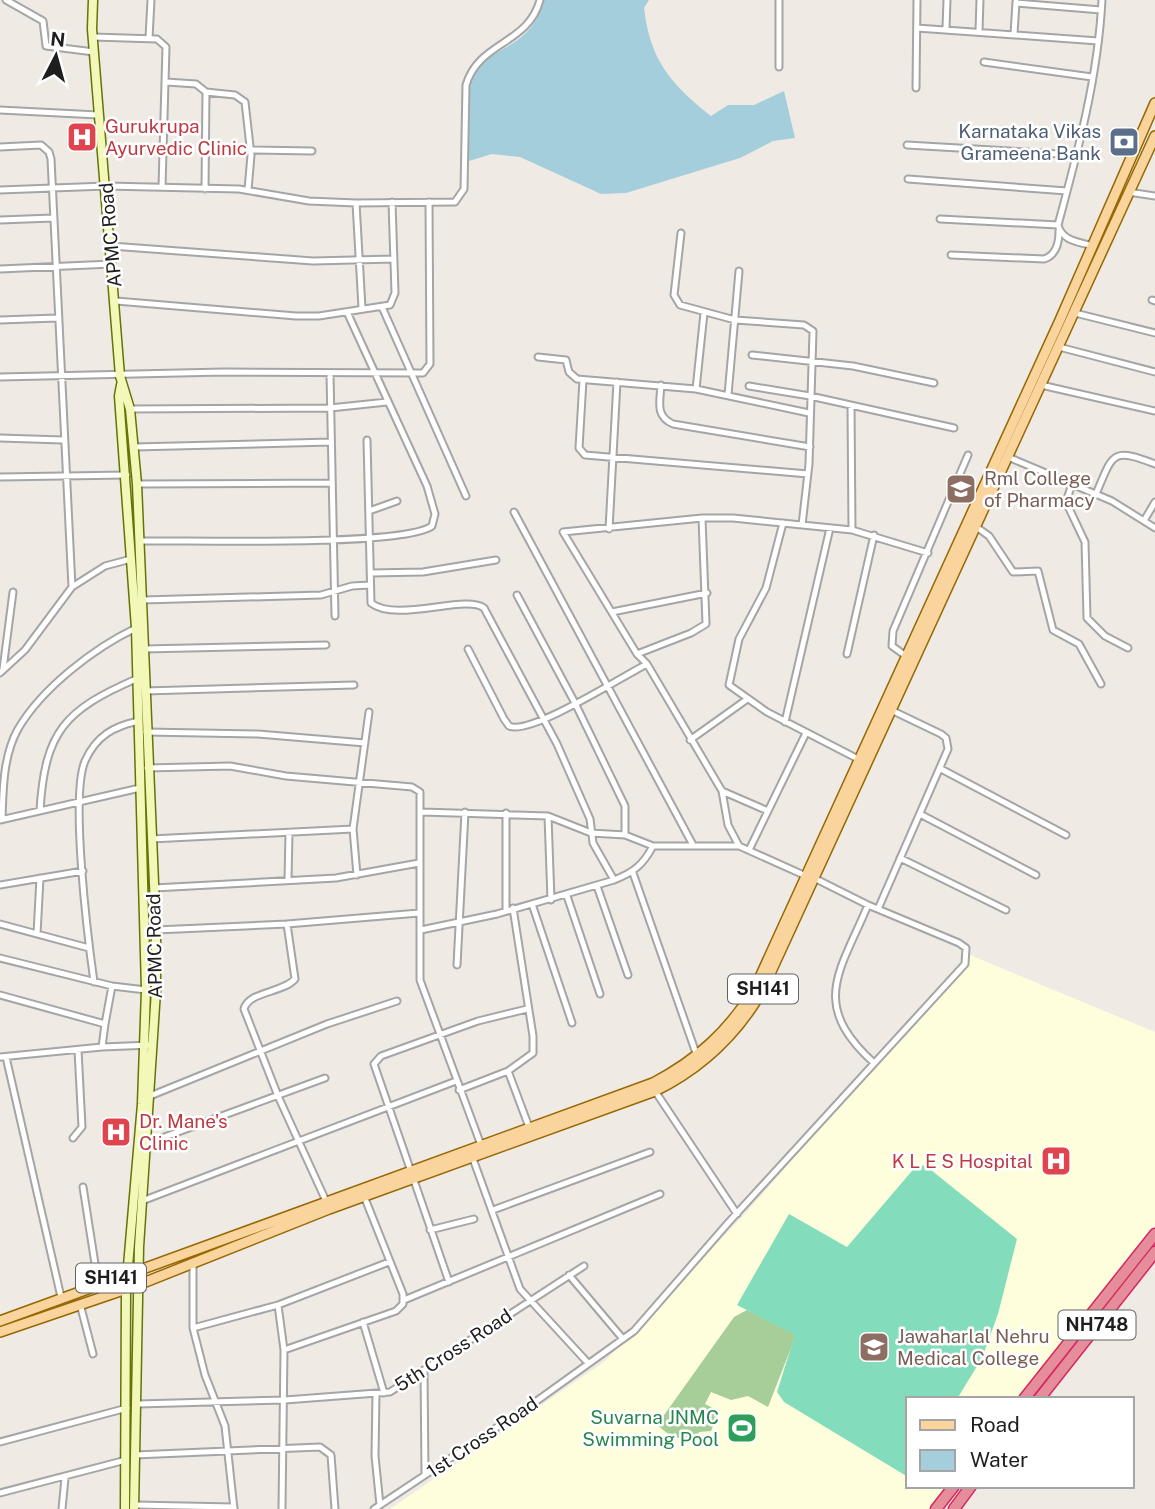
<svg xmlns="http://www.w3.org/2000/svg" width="1155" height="1509" font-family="'Public Sans',sans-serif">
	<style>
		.education { fill: #fefedd }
		.forest { fill: #a7cd99 }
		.pitch { fill: #83ddbc }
		.water { fill: #a5cedc }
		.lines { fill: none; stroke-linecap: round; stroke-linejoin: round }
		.street-casing { stroke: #a5a5a5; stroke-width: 9 }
		.secondary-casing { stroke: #657307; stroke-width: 11 }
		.primary-casing { stroke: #956803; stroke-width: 12 }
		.highway-casing { stroke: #d7275f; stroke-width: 13 }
		.street { stroke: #fff; stroke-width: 5 }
		.secondary { stroke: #f3f8b8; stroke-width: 8 }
		.primary { stroke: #fad49d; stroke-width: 9 }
		.highway { stroke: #e58d9b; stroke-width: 10 }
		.labels { text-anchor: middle; stroke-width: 5; stroke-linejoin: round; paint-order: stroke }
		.shield { fill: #fff; stroke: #626262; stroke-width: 2 }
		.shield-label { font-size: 18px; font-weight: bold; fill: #1e1e1e }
		.health-label { font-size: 19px; fill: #be3a42; stroke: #fff; text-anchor: start }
		.service-label { font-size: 19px; fill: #4e5e75; stroke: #fff; text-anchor: end }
		.street-label { font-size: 19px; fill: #1e1e1e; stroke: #fff }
		.education-label { font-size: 19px; fill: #785e54; stroke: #fff; text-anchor: start }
		.leisure-label { font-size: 19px; fill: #27864d; stroke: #fff; text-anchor: end }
	</style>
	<rect width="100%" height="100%" fill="#efebe4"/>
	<path class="education" d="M970 955 1155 1032V1225L1018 1399H908V1486H948L930 1509H390L604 1362 745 1214Z"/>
	<path class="forest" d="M747 1310 796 1335 768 1407 748 1396 731 1400 711 1392 705 1404 719 1411 711 1431 699 1432 695 1440 672 1437 657 1425 734 1317Z"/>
	<path class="pitch" d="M917 1165 926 1166 1017 1239 998 1314 982 1358 957 1399H908V1477L784 1402 777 1392 795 1335 737 1305 789 1214 847 1247Z"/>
	<path class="water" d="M542 0H649L644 8C650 59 670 84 711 116L728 105H754L784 91 795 138 773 141 740 158 626 193 601 194 520 157 492 154 469 161C468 142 462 99 468 83 483 44 533 53 542 0Z"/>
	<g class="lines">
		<g class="street-casing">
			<path id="street" d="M6 0 43 21 46 46 94 52
				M779 0V67
				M1016 3 1101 10
				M917 28 1098 41
				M946 28 947 0
				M979 31 980 0
				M1014 34 1016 2
				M93 37 157 39 166 47 162 187
				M149 38 151 0
				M984 62 1092 77
				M166 82 196 84 206 92 205 189
				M916 88 917 0
				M206 92 235 95 245 102 251 155 248 190
				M0 110 98 115
				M907 145 1077 155
				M0 147 41 145 49 152 51 159 72 587
				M250 150 312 151
				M908 179 1067 191
				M0 190 106 186 239 189 309 201 356 203 455 202 464 189 466 85C479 41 528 45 540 0
				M1128 192 1155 196
				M356 203 362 308
				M940 219 1058 225
				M0 220 53 218
				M681 233 674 295 680 305 735 320 804 325 813 331 809 464 802 525
				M111 246 313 261 394 259
				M1093 246C1079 242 1062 241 1058 225 1078 151 1098 77 1102 0
				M951 255 1044 259C1057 255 1059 242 1059 231
				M0 269 112 264
				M1152 300 1155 301
				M116 301 296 316H319L390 305 395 293 392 202
				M382 307 466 496
				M1075 313 1155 333
				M0 320 57 318
				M1059 347 1155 372
				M752 355 853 366 934 383
				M538 357 566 360 569 372 577 379 696 389 809 413
				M330 374 335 616
				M0 377 224 372 423 373 430 364 429 202
				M583 380 579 448 585 455 808 474
				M661 385C660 402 655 416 673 424L810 447
				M1041 385 1155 411
				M749 386 810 396 954 428
				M696 389 704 313
				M728 395 739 271
				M851 405 852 530
				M130 409 330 408 387 402
				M0 438 63 440
				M367 440 371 603C396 623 466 594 484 608L557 744 590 819 593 843 614 880
				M134 447 331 442
				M1008 457 1112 501 1155 528
				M0 477 127 475
				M137 484 332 483
				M1072 484 1066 502 1085 542 1087 618 1105 636 1128 648
				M1096 494C1113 454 1111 447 1155 464
				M369 511 397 501
				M514 512 693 845
				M1145 519 1155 502
				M783 523 766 588 739 639 729 685 767 712 860 760
				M975 526 989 536 1013 572 1038 571 1053 630 1079 644 1101 684
				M609 529 617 382
				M140 541C188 540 403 547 432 526L435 514 427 486 347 312
				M370 573 423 572 496 560
				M517 595 575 703 625 806V835L653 846H739L806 876
				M143 600 321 595 352 586 370 585
				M612 612 707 593
				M144 649 326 645
				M468 649 504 719 509 726C530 736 623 676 647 664
				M637 654 691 633 706 624 702 518
				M847 654 874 535
				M906 656 892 646 893 631 968 455
				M3 669 13 592
				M0 673 25 650 72 587 105 566 131 559
				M145 691 354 685
				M785 722 830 528
				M146 732 258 734 365 743
				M690 740 746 700
				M147 768 230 766 286 776 412 787 420 792V980L481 1145
				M941 769 1066 835
				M722 791 768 811
				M40 810C45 731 65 710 136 679
				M422 812 548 816 551 900
				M920 814 1036 875
				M548 816 591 833 625 835
				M2 819C3 790 3 756 18 729 42 688 94 648 136 628
				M0 820 140 788
				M151 839 353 829
				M739 846 728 825 722 791 647 664 637 654 563 532 702 518H733L852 530 928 553
				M749 850 806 733
				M900 858 1006 910
				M633 873 697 1056
				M357 875 353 829 369 712
				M288 880 289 833
				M0 885 83 871
				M597 886 628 975
				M154 888 336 878 419 863
				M567 896 600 994
				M532 904 572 1023
				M868 905C840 972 809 1004 874 1063
				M878 909 948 749 946 738 941 734 891 710
				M506 910V813
				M0 924 89 948
				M287 924 295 979C283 993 249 991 244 1009L278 1096 326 1201
				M156 930 287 924 419 913
				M421 930 497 914 614 880C634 872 643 865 653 846
				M37 934 40 878
				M0 958 112 986 146 990
				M457 965 465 812
				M94 982C88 939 70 796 85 761 96 736 114 726 139 721
				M0 995 105 1024 102 1047 152 1045
				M105 1024 112 986
				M0 1057 102 1047
				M6 1057 61 1297
				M508 1071 529 1127
				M459 1090 508 1071 533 1053V1036L513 908
				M655 1091 737 1214
				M150 1096 327 1024 397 1001
				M73 1138 82 1127 78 1050
				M148 1143 325 1078
				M472 1156 520 1289 588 1363
				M83 1187 98 1283
				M142 1201 456 1081
				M493 1210 650 1152
				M430 1230 474 1219
				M193 1262V1328L278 1305 284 1350 396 1311 403 1304V1294L364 1196
				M569 1275 623 1339
				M449 1282 374 1064 381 1056 478 1021 527 1009
				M404 1300 660 1194
				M80 1304 93 1354
				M278 1305 389 1262
				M363 1322 384 1393
				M193 1328 205 1375 225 1426 234 1509
				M424 1371 425 1475
				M376 1394 375 1456 380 1505
				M138 1404 285 1400 390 1392 584 1266
				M0 1442 127 1408
				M135 1455 320 1447 331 1455 335 1509
				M0 1493 126 1460
				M135 1505 234 1507
				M62 1509 65 1478
				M282 1509 284 1350
				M374 1509 538 1400 634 1331 728 1223 965 964 966 948 959 943 868 905 814 878"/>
		</g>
		<g class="secondary-casing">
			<path id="secondary" d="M93 0 92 29 120 376 130 409 137 484 156 930V991L139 1247 134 1509
				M121 385 119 396 136 628 146 990 142 1104 126 1289 125 1509"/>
		</g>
		<g class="primary-casing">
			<path id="primary" d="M0 1321 653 1083C697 1060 729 1031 755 988L1060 320 1155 103
				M0 1332 138 1285 329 1209 655 1091C702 1068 736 1036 762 991L1155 136"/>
		</g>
		<g class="highway-casing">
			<path id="highway" d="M1024 1399 1155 1234
				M1039 1399 1155 1252
				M936 1509 954 1486
				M954 1509 971 1486"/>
		</g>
		<use href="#street" class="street"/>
		<use href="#secondary" class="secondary"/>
		<use href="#primary" class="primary"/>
		<use href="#highway" class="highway"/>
	</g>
	<defs>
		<g id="hospital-square" transform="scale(1.575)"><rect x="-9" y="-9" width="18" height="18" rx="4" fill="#e0444e" stroke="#fff"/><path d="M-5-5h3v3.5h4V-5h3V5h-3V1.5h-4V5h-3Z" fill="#fff"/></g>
		<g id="bank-square" transform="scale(1.575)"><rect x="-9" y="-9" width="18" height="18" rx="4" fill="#5c6f8a" stroke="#fff"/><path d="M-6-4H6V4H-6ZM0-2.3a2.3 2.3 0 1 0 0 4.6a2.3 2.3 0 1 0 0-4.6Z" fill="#fff"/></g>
		<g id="university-square" transform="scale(1.575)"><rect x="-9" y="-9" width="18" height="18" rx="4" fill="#8d6e63" stroke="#fff"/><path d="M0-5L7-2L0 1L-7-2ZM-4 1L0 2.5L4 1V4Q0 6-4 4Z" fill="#fff"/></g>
		<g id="stadium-square" transform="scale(1.575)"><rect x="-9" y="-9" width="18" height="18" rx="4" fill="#2e9e5b" stroke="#fff"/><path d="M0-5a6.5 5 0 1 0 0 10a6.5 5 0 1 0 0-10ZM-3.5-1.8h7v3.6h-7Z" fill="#fff"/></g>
	</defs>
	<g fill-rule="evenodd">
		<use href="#hospital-square" x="82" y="137"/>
		<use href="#bank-square" x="1124" y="142"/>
		<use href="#university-square" x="961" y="489"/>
		<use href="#hospital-square" x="116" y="1132"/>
		<use href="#hospital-square" x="1056" y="1161"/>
		<use href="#university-square" x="874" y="1347"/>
		<use href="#stadium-square" x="742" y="1428"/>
	</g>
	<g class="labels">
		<g class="shield">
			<rect x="728" y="974.5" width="70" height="29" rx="5"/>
			<rect x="76" y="1263.5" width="70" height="29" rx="5"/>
			<rect x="1058.5" y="1310.5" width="77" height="29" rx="5"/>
		</g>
		<g class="shield-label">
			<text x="763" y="995">SH141</text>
			<text x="111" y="1284">SH141</text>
			<text x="1097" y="1331">NH748</text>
		</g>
		<g class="health-label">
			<text x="105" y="133">Gurukrupa<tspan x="105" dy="22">Ayurvedic Clinic</tspan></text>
			<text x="139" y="1128">Dr. Mane's<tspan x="139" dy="22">Clinic</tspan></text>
			<text x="1033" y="1168" text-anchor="end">K L E S Hospital</text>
		</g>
		<g class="service-label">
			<text x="1101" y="138">Karnataka Vikas<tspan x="1101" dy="22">Grameena Bank</tspan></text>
		</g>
		<g class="street-label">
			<text transform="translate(110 235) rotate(-95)" y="7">APMC Road</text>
			<text transform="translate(154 946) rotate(-91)" y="7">APMC Road</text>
			<text transform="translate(453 1350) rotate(-33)" y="7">5th Cross Road</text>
			<text transform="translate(482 1437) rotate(-34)" y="7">1st Cross Road</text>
		</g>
		<g class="education-label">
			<text x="984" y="485">Rml College<tspan x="984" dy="22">of Pharmacy</tspan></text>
			<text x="897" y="1343">Jawaharlal Nehru<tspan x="897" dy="22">Medical College</tspan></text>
		</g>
		<g class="leisure-label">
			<text x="719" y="1424">Suvarna JNMC<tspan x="719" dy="22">Swimming Pool</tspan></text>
		</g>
	</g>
	<rect x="906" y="1397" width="228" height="91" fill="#ffffff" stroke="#a5a5a5" stroke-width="2"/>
	<rect x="920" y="1420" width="35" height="10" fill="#fad49d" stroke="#a5a5a5" stroke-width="2"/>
	<text x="970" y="1432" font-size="21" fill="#1e1e1e">Road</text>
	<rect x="920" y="1450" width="35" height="21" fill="#a5cedc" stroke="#a5a5a5" stroke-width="2"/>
	<text x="970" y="1467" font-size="21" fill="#1e1e1e">Water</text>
	<g transform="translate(56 56) rotate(6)" stroke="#ffffff" stroke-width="5" paint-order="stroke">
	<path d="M0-5L12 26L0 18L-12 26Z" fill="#1e1e1e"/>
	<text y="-10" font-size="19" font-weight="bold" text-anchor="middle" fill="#1e1e1e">N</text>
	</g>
</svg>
